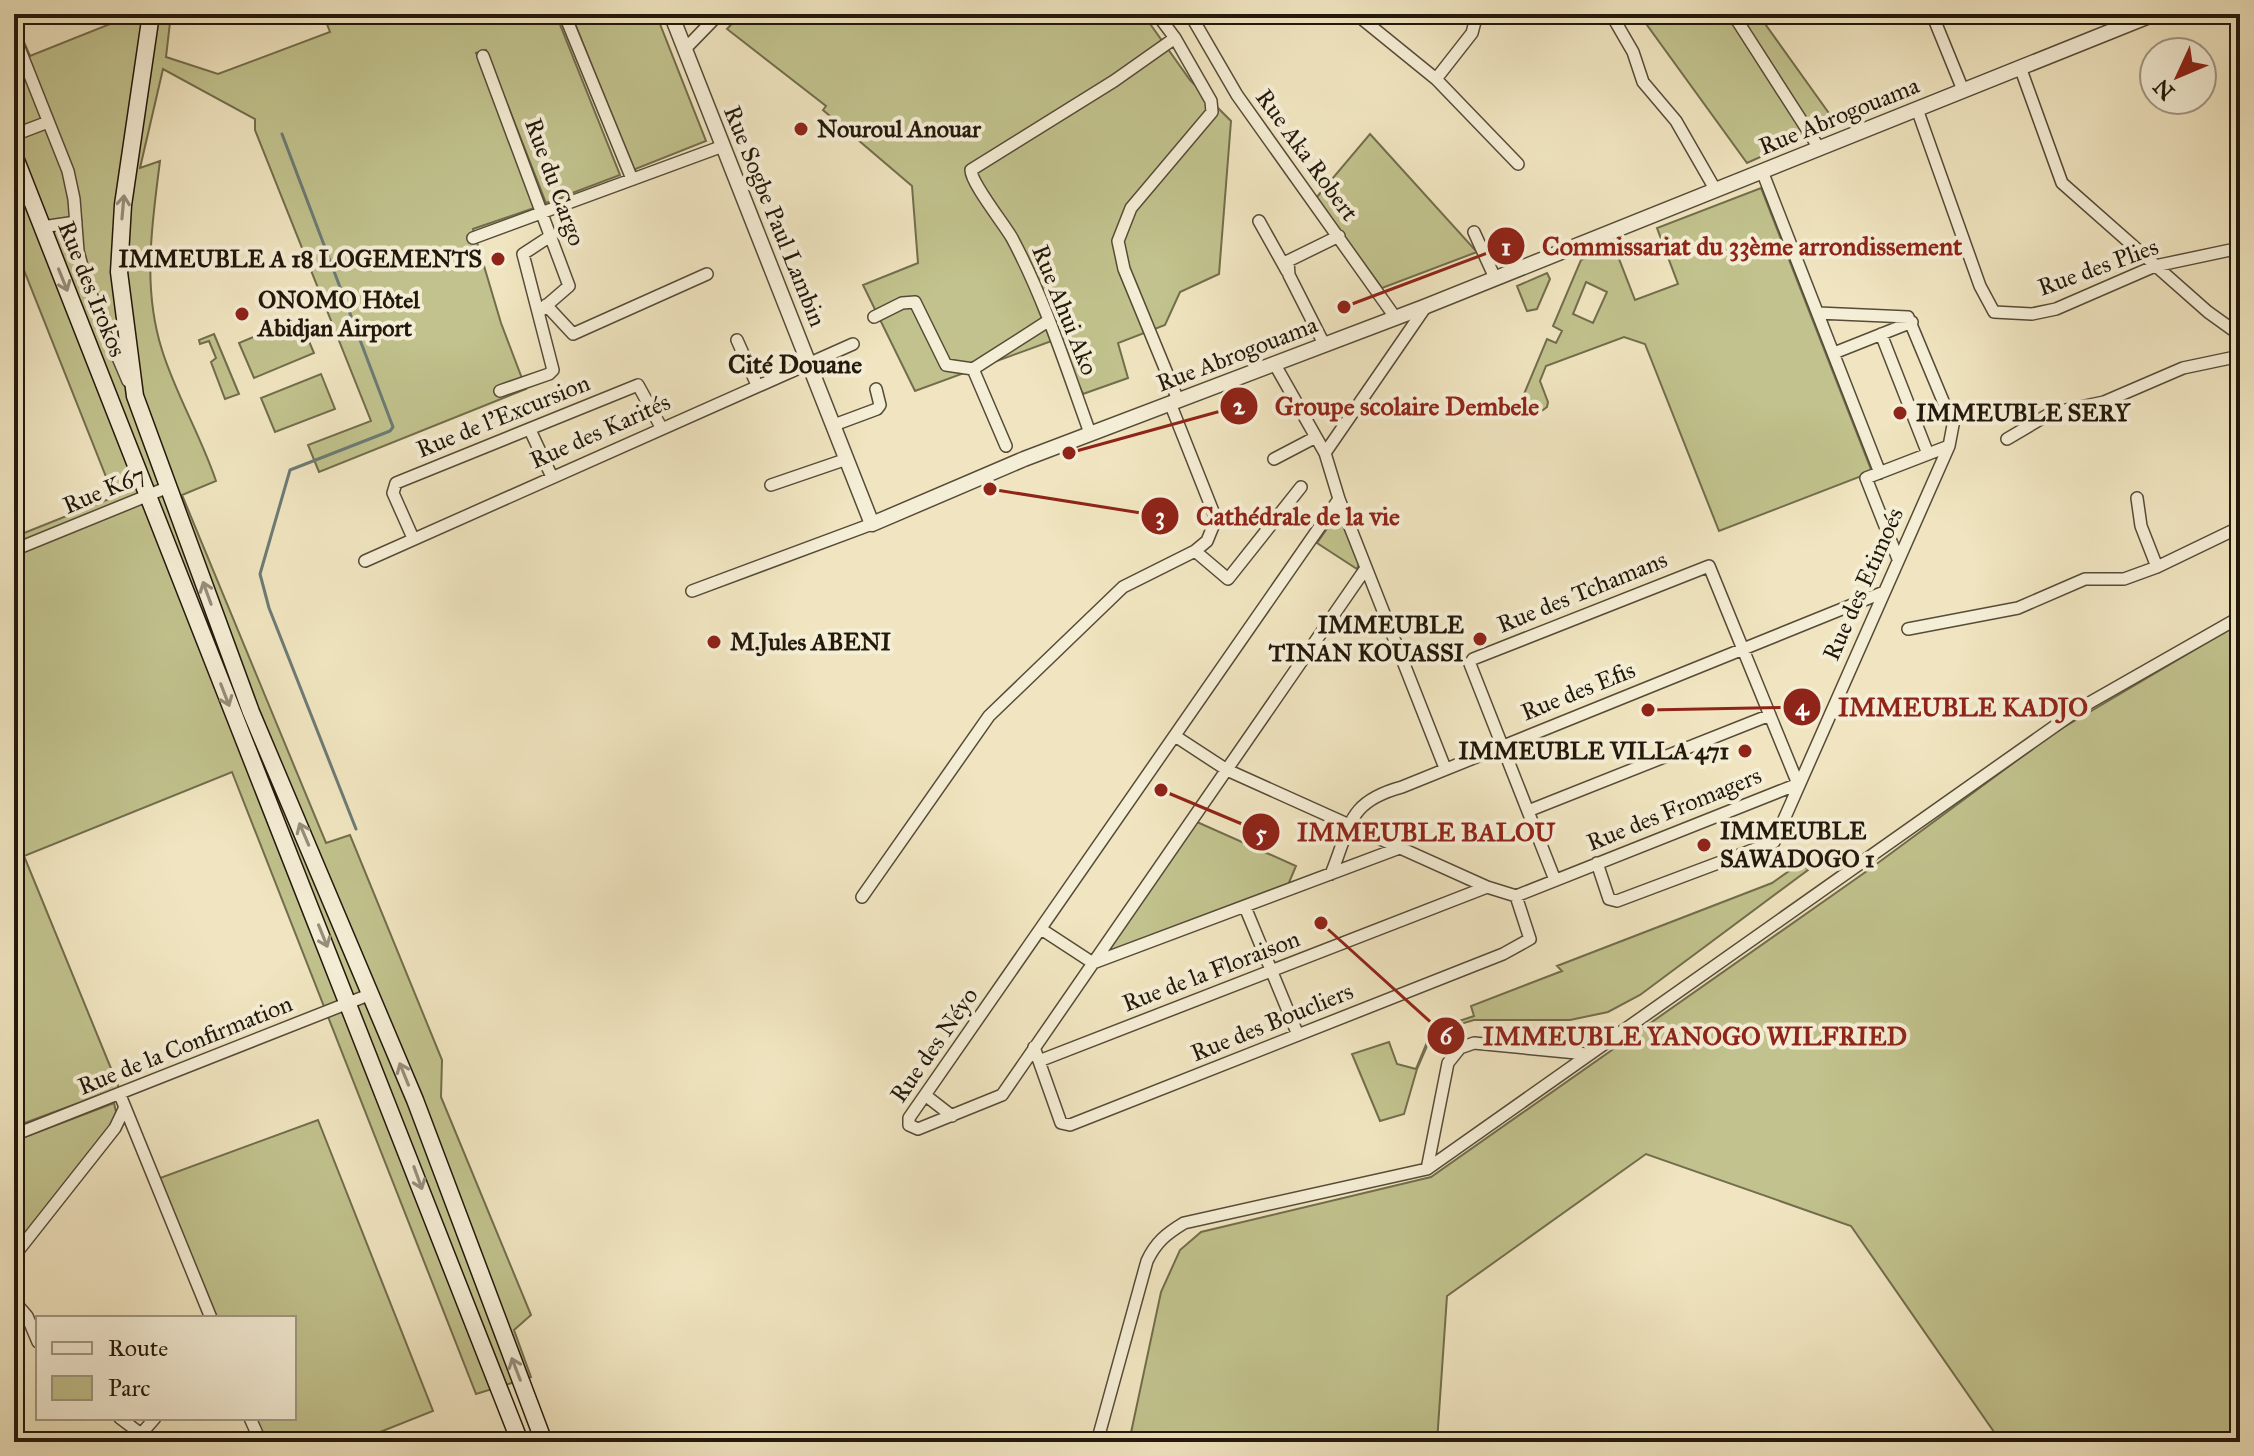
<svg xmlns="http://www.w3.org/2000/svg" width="2254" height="1456" font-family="'IM FELL Great Primer',serif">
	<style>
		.green { fill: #c1c28d; stroke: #726d4c; stroke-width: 2; fill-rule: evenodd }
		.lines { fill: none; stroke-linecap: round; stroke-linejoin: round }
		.stream { stroke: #6c7b75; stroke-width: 3 }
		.minor-casing { stroke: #564b38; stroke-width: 14 }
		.tertiary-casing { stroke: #564b38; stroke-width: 17 }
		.secondary-casing { stroke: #22180b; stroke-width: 19 }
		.trunk-casing { stroke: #22180b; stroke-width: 21 }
		.minor { stroke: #f5eed6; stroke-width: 11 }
		.tertiary { stroke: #f5eed6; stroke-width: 14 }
		.secondary { stroke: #f5eed6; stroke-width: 16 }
		.trunk { stroke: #e8c280; stroke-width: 18 }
		.oneway { stroke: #968e7b }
		.poi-dot { fill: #8f2418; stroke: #f5eed6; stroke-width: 3 }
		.labels { text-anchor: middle; stroke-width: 8; stroke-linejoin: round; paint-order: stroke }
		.street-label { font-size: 24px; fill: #22180b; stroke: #f5eed6 }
		.poi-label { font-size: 24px; font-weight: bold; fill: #22180b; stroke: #f5eed6; text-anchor: start }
		.neighbourhood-label { font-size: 26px; font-weight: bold; fill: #22180b; stroke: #f5eed6 }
		.leader { fill: none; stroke: #8f2418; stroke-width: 3 }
		.callout-dot { fill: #8f2418; stroke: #f5eed6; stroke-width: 3 }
		.mark-label { font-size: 24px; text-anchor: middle; font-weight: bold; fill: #fff }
		.callout-label { font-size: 26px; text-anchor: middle; font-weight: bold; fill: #8f2418; stroke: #f5eed6; stroke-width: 8; stroke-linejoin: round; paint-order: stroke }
	</style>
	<rect width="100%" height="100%" fill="#f0e5c0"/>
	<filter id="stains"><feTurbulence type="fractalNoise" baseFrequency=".0025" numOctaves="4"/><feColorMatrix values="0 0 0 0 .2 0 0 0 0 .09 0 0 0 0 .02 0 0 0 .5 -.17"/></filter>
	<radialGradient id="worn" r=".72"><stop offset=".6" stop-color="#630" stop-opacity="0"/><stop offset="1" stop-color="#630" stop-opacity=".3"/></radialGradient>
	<path class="green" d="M135 14H171L166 57 218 74 330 32 323 14H656L706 141 633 170 572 16 559 22 620 175 546 203 486 50 476 53 537 207 473 229 501 323 526 389 319 472 308 445 371 421 255 130V119L163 69 140 168 160 161C152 224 142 287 162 350 176 395 201 436 216 481L182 495 326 843 350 835 442 1060 441 1097 531 1315 514 1330 531 1377 476 1394 232 772 24 856 119 1088 14 1127V537L114 497 14 245V19L30 56Z
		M741 14H1143L1190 80 1231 121 1219 274 1180 292 1165 325 1118 343 1128 378 1083 394 1057 339 915 391 863 285 918 263 912 186 823 110 826 106 727 29Z
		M1639 14H1758L1836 123 1747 163Z
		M1370 134 1477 252 1382 288 1316 198Z
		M1761 188 1872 472 1719 531 1645 344 1624 337 1546 366 1540 381 1548 402 1547 407 1539 413H1523L1519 406 1547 339 1556 343 1562 331 1553 326 1581 260 1614 246 1635 300 1678 284 1657 228ZM1586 282 1607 292 1593 323 1573 314Z
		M1547 273 1550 279 1537 309 1527 311 1517 286Z
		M299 318 314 353 254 378 239 343Z
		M214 334 239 394 225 399 211 362 216 358 209 341 200 344 199 340Z
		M321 374 335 409 275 432 261 398Z
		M1338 513 1359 564 1357 569 1317 543Z
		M2240 623V1442H2001L1851 1226 1646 1154 1447 1296 1437 1442H1129L1161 1292 1180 1250 1201 1232 1431 1177 1867 871 2054 733Z
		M1197 822 1296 866 1288 885 1101 958Z
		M1802 862 1808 870 1640 995 1608 1012 1570 1020H1474L1433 1032 1417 1069 1404 1114 1380 1121 1352 1054 1389 1042 1397 1064 1416 1069 1432 1030 1474 1016 1471 1006 1562 971 1557 966 1772 883Z
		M114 1103 117 1116 112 1126 14 1251V1141Z
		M318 1120 433 1411 355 1442H262L253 1418H294V1318H214L160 1178Z"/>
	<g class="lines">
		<path class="stream" d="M282 134 393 427 390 431 290 470 260 574 269 608 356 829"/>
		<g class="minor-casing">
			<path id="minor" d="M1157 14 1175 38 1211 101 1212 112 1131 208 1118 241 1124 269 1178 400
				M1190 14 1237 95 1395 317
				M1356 14 1436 79 1518 164
				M1611 14 1633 52 1643 82 1676 121 1715 189
				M1733 14 1819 148
				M1932 14 1963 90
				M568 23 632 179
				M14 35 68 171 74 199 78 251 87 285 128 381
				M685 49 719 14
				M483 56 569 286 539 312
				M2020 67 2062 183 2208 312 2240 335
				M1436 79 1472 33 1477 14
				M1917 109 1980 286 1994 312 2032 314 2056 309 2155 266 2240 248
				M14 135 48 122
				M1762 171 1880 473
				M1259 221 1287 271
				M42 227 76 222
				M1474 232 1495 278
				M473 238 723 146
				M546 305 573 334 707 274
				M874 317 902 303 915 302 946 365 973 369
				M1881 334 1928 454
				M737 340 757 385
				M1324 344 1289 275 1288 261 1339 236
				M1834 353 1912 322
				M1274 363 1325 453 1339 499 1445 768
				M500 391 549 374 553 370 523 254 552 235
				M834 425 877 409 880 405 876 389
				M530 430 552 477
				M1090 433C1066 367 1045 300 1012 238 1004 224 971 183 971 170L1114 81 1175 38
				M2007 439 2051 413 2104 402 2183 368 2240 356
				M1006 446 973 369 1048 321
				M1325 453 1427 305
				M1274 459 1316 437
				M771 485 847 459
				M2137 498 2141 526 2157 567
				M1339 499 909 1118V1125L918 1129 1002 1095 1366 568
				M413 538 393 493 396 483 638 385 661 427
				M14 550 166 488
				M1195 551 1228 579 1301 487
				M1898 559 1866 478 1949 446
				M365 561 853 344
				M692 591 872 524
				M1908 629 2018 608 2085 579H2124L2157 567 2240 527
				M1175 736 1227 770 1487 887 1516 896 1798 784 1709 566 1473 659 1470 664 1555 880
				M1528 811 1770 715
				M1597 863 1609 899 1617 901 1774 842 1949 446 1953 425 1908 317 1818 313
				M1331 874C1351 825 1347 802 1402 787L1884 592
				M862 897 989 716 1123 587 1195 551 1207 541 1216 519 1170 403
				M1245 907 1298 1035
				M1041 929 1093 963 1402 847
				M1034 1047 1061 1123 1070 1125 1503 954 1530 939 1516 896
				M1039 1061 1487 887
				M120 1095 211 1318
				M925 1095 952 1116
				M14 1135 371 994
				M1427 1169 1448 1063 1460 1048 1474 1043 1587 1054
				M14 1256 115 1128 125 1107
				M14 1301 27 1316 38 1342
				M120 1418 141 1434 155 1418
				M250 1418 258 1436
				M1097 1442 1147 1261C1156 1242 1166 1234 1184 1223L1427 1169 2082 707 2240 617"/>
		</g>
		<g class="tertiary-casing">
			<path id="tertiary" d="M671 14 872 524 1024 459 1424 307 2154 14"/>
		</g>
		<g class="secondary-casing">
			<path id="secondary" d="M151 14 123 205 119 272 135 396 251 712 415 1100 544 1442
				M14 155 520 1442"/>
		</g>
		<g class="trunk-casing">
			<path id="trunk" d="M2239 14 2240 16"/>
		</g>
		<use href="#minor" class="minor"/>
		<use href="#tertiary" class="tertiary"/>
		<use href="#secondary" class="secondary"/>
		<use href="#trunk" class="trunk"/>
	</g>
	<defs><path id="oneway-shaft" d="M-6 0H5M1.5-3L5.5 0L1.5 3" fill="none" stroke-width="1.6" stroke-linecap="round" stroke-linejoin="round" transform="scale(2)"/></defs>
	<g class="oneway">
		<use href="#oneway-shaft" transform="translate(123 207) rotate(-85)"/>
		<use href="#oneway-shaft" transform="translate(63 280) rotate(68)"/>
		<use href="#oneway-shaft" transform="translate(207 593) rotate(-110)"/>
		<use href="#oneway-shaft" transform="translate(225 695) rotate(69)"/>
		<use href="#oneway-shaft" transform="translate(304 834) rotate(-113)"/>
		<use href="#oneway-shaft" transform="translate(323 936) rotate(68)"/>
		<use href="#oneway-shaft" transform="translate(404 1074) rotate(-112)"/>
		<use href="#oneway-shaft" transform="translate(418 1178) rotate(70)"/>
		<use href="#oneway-shaft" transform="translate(516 1369) rotate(-111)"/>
	</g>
	<g class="poi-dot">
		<circle cx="801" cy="129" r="8"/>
		<circle cx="498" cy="259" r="8"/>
		<circle cx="242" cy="314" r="8"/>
		<circle cx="1900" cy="413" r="8"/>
		<circle cx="1480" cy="639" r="8"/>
		<circle cx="714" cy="642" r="8"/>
		<circle cx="1745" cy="751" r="8"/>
		<circle cx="1704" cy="845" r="8"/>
	</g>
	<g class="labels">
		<g class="street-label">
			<text transform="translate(1839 116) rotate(-22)" y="8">Rue Abrogouama</text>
			<text transform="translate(1307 155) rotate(54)" y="8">Rue Aka Robert</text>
			<text transform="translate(555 182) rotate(70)" y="8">Rue du Cargo</text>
			<text transform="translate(775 216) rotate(68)" y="8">Rue Sogbe Paul Lambin</text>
			<text transform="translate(2098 267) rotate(-20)" y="8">Rue des Plies</text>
			<text transform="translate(92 289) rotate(68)" y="8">Rue des Irokos</text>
			<text transform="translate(1065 310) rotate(68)" y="8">Rue Ahui Ako</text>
			<text transform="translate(1237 354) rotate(-21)" y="8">Rue Abrogouama</text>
			<text transform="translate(503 416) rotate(-22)" y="8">Rue de l'Excursion</text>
			<text transform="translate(600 431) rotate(-24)" y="8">Rue des Karités</text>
			<text transform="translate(104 490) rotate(-23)" y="8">Rue K67</text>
			<text transform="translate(1863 584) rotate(-66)" y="8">Rue des Etimoés</text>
			<text transform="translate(1582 592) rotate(-22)" y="8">Rue des Tchamans</text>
			<text transform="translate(1578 691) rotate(-22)" y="8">Rue des Efis</text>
			<text transform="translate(1674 809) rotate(-22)" y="8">Rue des Fromagers</text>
			<text transform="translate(1211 971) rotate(-21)" y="8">Rue de la Floraison</text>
			<text transform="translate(1272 1022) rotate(-22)" y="8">Rue des Boucliers</text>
			<text transform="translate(185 1045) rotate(-22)" y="8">Rue de la Confirmation</text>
			<text transform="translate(934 1045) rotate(-55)" y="8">Rue des Néyo</text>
		</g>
		<g class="poi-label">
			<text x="817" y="137">Nouroul Anouar</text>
			<text x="482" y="267" text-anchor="end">IMMEUBLE A 18 LOGEMENTS</text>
			<text x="258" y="308">ONOMO Hôtel<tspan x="258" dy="28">Abidjan Airport</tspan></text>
			<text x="1916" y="421">IMMEUBLE SERY</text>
			<text x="1464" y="633" text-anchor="end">IMMEUBLE<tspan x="1464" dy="28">TINAN KOUASSI</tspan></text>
			<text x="730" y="650">M.Jules ABENI</text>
			<text x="1729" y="759" text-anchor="end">IMMEUBLE VILLA 471</text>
			<text x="1720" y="839">IMMEUBLE<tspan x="1720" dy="28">SAWADOGO 1</tspan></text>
		</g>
		<g class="neighbourhood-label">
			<text x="795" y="373">Cité Douane</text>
		</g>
	</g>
	<path class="leader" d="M1344 307L1506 246M1069 453L1239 406M990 489L1160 516M1648 710L1802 707M1161 790L1261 832M1321 923L1446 1036"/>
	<g class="callout-dot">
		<circle cx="1344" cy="307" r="8"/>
		<circle cx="1069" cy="453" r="8"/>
		<circle cx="990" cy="489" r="8"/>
		<circle cx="1648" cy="710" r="8"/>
		<circle cx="1161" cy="790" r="8"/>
		<circle cx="1321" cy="923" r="8"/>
		<circle cx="1506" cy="246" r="20"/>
		<circle cx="1239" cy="406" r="20"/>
		<circle cx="1160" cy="516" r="20"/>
		<circle cx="1802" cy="707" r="20"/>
		<circle cx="1261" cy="832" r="20"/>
		<circle cx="1446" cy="1036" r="20"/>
	</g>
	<g class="mark-label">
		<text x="1506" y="255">1</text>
		<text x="1239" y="414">2</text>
		<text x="1160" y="524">3</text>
		<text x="1802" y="715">4</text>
		<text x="1261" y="841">5</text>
		<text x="1446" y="1044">6</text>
	</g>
	<g class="callout-label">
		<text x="1752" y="255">Commissariat du 33ème arrondissement</text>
		<text x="1407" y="415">Groupe scolaire Dembele</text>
		<text x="1298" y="525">Cathédrale de la vie</text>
		<text x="1963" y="716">IMMEUBLE KADJO</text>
		<text x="1426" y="841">IMMEUBLE BALOU</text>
		<text x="1695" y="1045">IMMEUBLE YANOGO WILFRIED</text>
	</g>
	<rect width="2254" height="1456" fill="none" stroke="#f0e5c0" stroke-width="48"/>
	<rect x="16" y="16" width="2222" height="1424" fill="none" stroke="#22180b" stroke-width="4"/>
	<rect x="24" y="24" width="2206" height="1408" fill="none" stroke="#22180b" stroke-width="2"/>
	<rect x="36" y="1316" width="260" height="104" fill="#f5eed6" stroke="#a19885" stroke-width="2"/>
	<rect x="52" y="1342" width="40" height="12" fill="#f5eed6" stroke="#a19885" stroke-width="2"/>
	<text x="108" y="1356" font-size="24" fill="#22180b">Route</text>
	<rect x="52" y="1376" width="40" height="24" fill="#c1c28d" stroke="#a19885" stroke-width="2"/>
	<text x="108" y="1396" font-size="24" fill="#22180b">Parc</text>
	<g transform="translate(2178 76) rotate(226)"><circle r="38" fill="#f5eed6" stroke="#a19885" stroke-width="2"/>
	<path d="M0-6L14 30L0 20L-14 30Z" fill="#8f2418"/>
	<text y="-12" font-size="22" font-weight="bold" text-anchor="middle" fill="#22180b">N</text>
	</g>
	<rect width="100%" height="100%" filter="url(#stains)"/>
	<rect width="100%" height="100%" fill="url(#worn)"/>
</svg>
